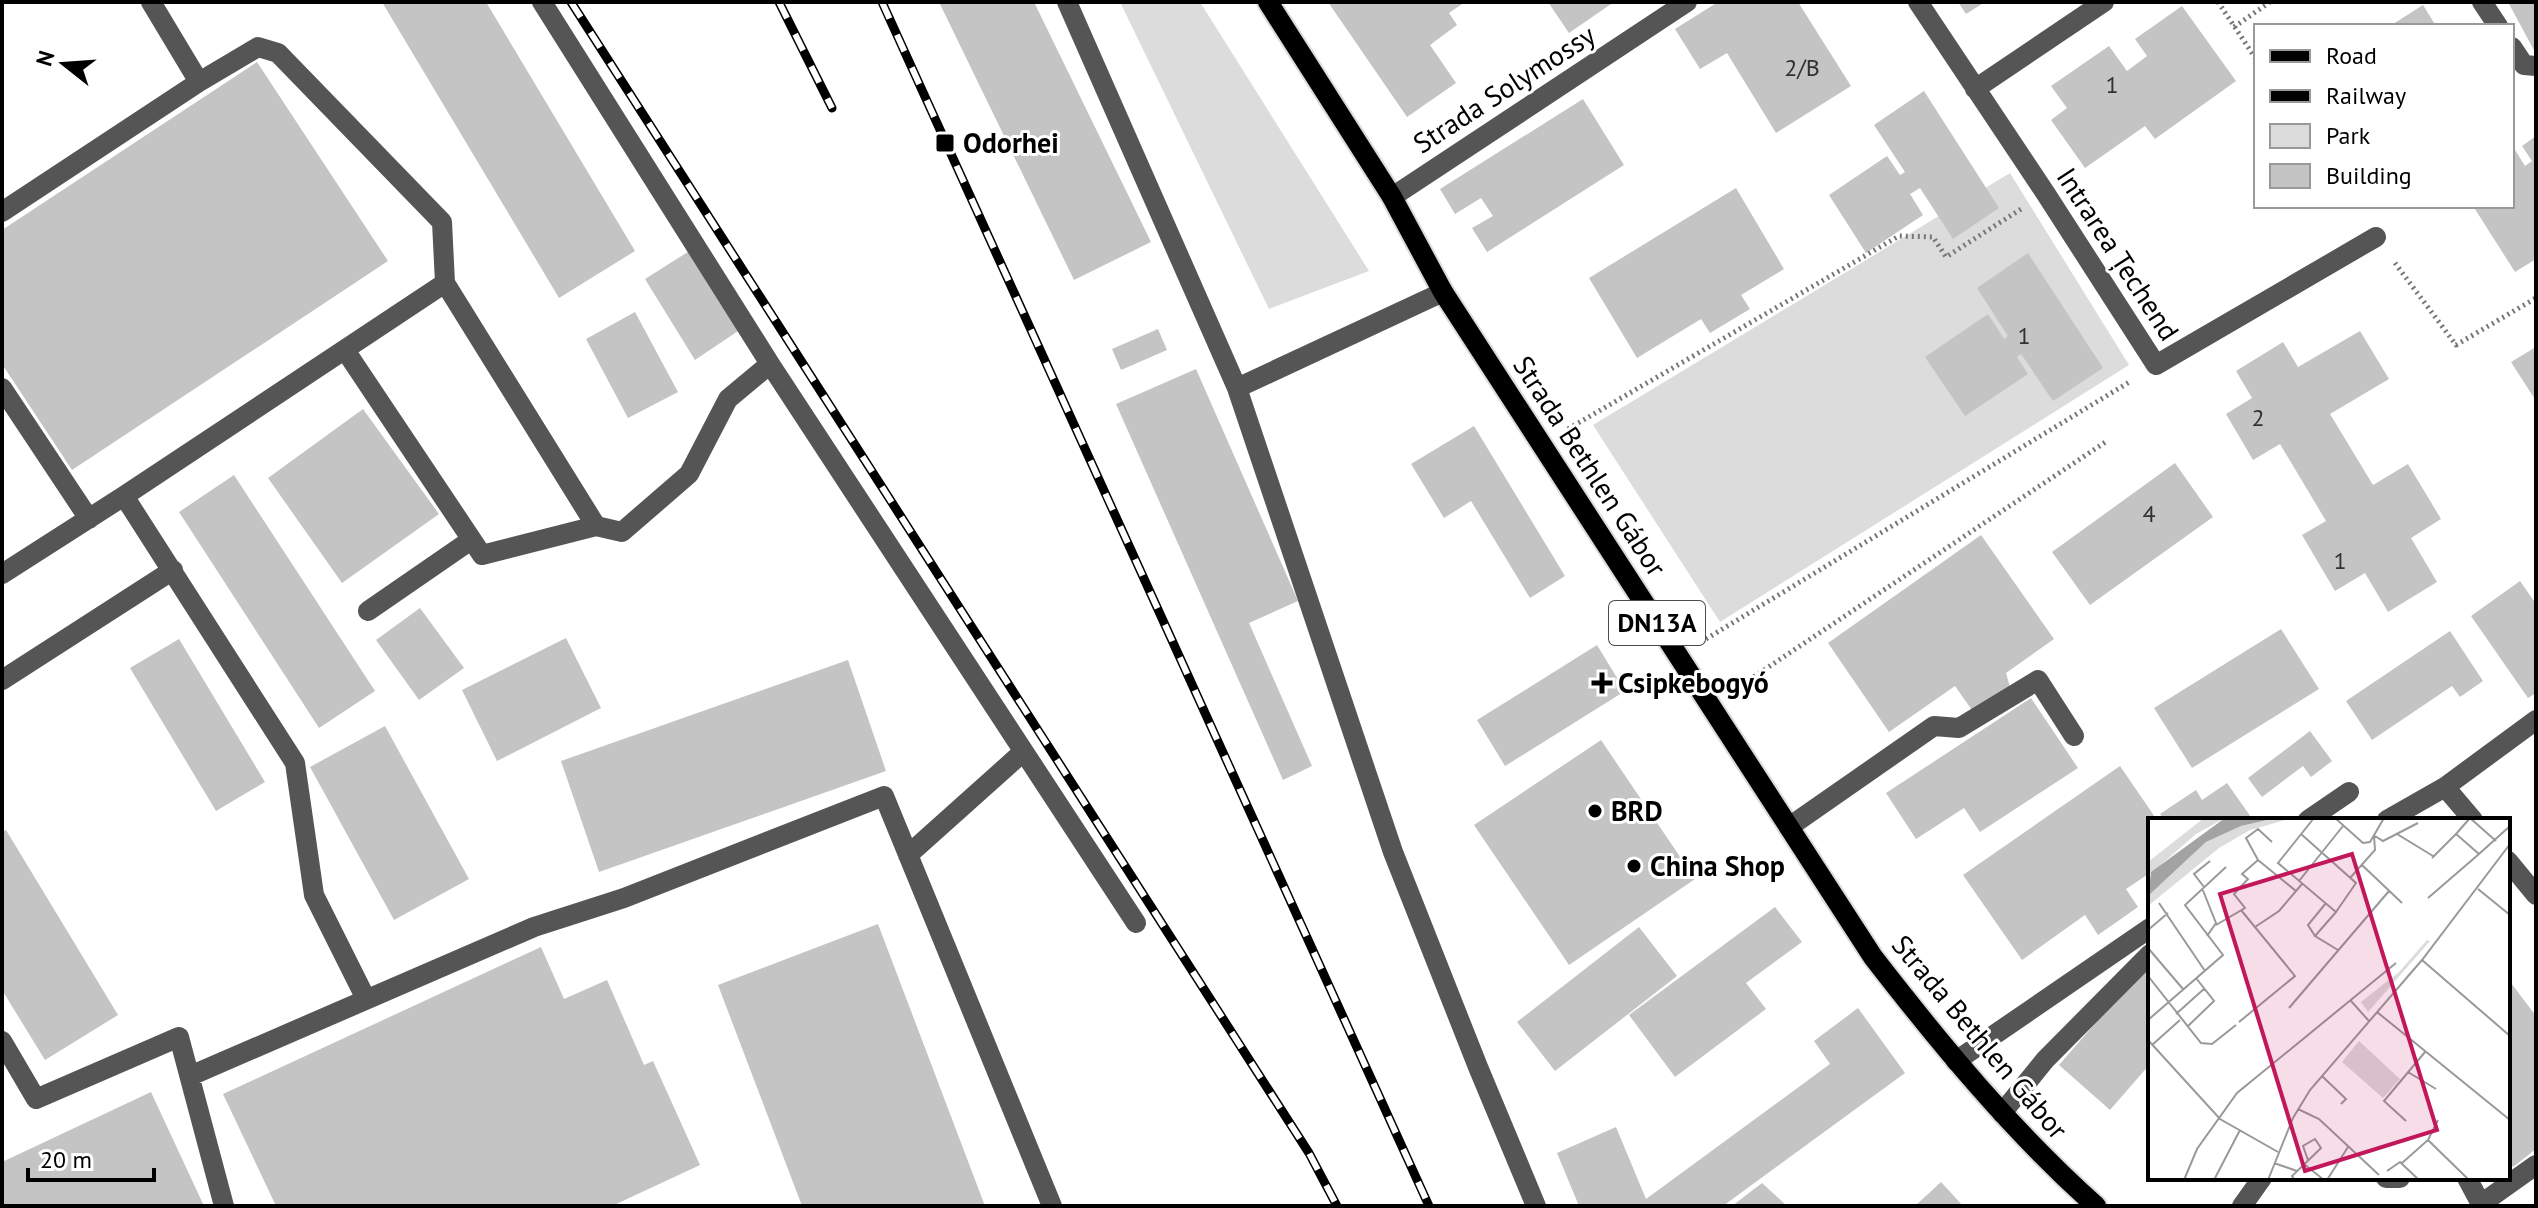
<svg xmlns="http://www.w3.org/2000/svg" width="2538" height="1208" font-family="'PT Sans',sans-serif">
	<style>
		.green { fill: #dcdcdc }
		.building { fill: #c4c4c4 }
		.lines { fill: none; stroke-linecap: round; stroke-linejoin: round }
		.major-casing { stroke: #dbdbdb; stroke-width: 24 }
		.path { stroke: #777; stroke-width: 5; stroke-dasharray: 2 4; stroke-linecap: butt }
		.minor { stroke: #555; stroke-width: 20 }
		.major { stroke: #000; stroke-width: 20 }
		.rail-casing { stroke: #000; stroke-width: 9 }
		.rail { stroke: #fff; stroke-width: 6; stroke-dasharray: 18; stroke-linecap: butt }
		.poi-dot { fill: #000; stroke: #fff; stroke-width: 3 }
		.labels { text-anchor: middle; stroke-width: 6; stroke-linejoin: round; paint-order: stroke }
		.number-label { font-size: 24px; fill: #313131 }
		.shield { fill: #fff; stroke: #4c4c4c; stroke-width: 2 }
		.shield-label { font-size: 26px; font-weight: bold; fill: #000 }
		.street-label { font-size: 28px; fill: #000; stroke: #fff }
		.poi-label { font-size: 28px; font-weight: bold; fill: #000; stroke: #fff; text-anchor: start }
		.inset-road { fill: none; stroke: #999; stroke-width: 2 }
		.view { fill: #c2185b; fill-opacity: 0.15; stroke: #c2185b; stroke-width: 4 }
		.inset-edge { fill: none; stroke: #000; stroke-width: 4 }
	</style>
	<rect width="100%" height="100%" fill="#fff"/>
	<path class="green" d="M1120 2H1200L1369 271 1269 309Z
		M2010 173 2129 365 1720 622 1593 425Z"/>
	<path class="building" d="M382 2H486L635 251 559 298Z
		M939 2H1034L1151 242 1074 280Z
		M1328 2H1465L1449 13 1457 25 1430 45 1456 83 1407 117Z
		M1548 2H1614L1569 33Z
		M1718 2H1798L1851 86 1776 133 1727 53 1700 69 1675 29Z
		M1958 2H1985L1966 14Z
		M2508 2H2536V54Z
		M2423 5 2436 26H2390Z
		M2182 6 2236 81 2155 139 2145 126 2085 168 2051 120 2067 108 2051 86 2109 46 2127 71 2147 56 2135 39Z
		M257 62 388 261 72 470 2 364V230Z
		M1924 91 1999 208 1953 239 1920 188 1910 194 1923 215 1866 253 1829 195 1887 156 1900 175 1905 172 1874 125Z
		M1583 99 1624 165 1487 252 1472 228 1493 216 1481 198 1455 214 1440 189Z
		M2536 136V259L2515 272 2473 206H2512V145L2525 166 2532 161 2522 146Z
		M1736 188 1784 269 1741 295 1750 309 1710 333 1701 319 1637 358 1589 278Z
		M691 250 741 329 695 360 645 279Z
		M2028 253 2103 368 2053 401 2021 354 2017 357 2028 374 1965 416 1925 357 1988 314 2004 339 2008 336 1977 288Z
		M635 312 678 392 628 418 586 339Z
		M1158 329 1167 350 1121 370 1112 349Z
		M2360 331 2389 379 2330 414 2373 485 2408 464 2441 519 2411 538 2437 582 2388 612 2365 573 2335 591 2302 535 2326 521 2280 444 2253 460 2226 414 2252 398 2236 371 2283 342 2298 367Z
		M2536 347V401L2511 362Z
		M1196 369 1298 601 1249 623 1312 766 1283 780 1116 404Z
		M363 409 439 514 342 583 268 478Z
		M1474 426 1565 576 1530 598 1471 501 1444 518 1411 464Z
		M2175 463 2213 517 2090 605 2052 552Z
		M234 475 375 691 319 728 179 512Z
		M1981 535 2054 639 2006 673 2010 687 1974 713 1955 686 1889 732 1828 643Z
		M2520 581 2536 604V693L2528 698 2471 616Z
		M420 608 464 668 419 700 376 640Z
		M2281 629 2319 689 2192 768 2154 708Z
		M2450 631 2483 681 2460 697 2452 686 2372 740 2346 701Z
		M566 638 601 708 497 761 462 690Z
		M179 639 265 782 216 811 130 668Z
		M1597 645 1625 691 1505 766 1477 720Z
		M848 660 886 771 599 872 561 761Z
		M2031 698 2078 768 1980 832 1964 808 1916 839 1886 793Z
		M385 726 469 879 394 920 310 767Z
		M2310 731 2332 761 2311 777 2303 766 2262 797 2248 778Z
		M1601 740 1695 879 1569 965 1474 825Z
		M2120 766 2157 820H2150V873L2126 889 2138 907 2098 935 2085 915 2022 960 1963 875Z
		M2227 783 2253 820H2164L2160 814 2196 790 2202 800Z
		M6 830 118 1015 45 1060 2 990V832Z
		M1775 907 1802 942 1746 983 1766 1009 1675 1077 1629 1015Z
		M878 924 985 1206H802L718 985Z
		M1639 927 1677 976 1555 1071 1517 1022Z
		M541 947 564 999 607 980 644 1065 653 1061 700 1165 612 1206H276L223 1094Z
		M2146 965 2150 969V1064L2110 1110 2059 1065Z
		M2508 979 2536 1016V1149L2513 1167 2508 1159Z
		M1858 1008 1905 1073 1723 1206H1579L1557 1153 1616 1127 1646 1199 1830 1064 1814 1041Z
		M151 1092 204 1206H2V1162Z
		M1941 1182 1963 1206H1915Z
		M1762 1183 1787 1206H1732Z"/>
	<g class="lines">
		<g class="major-casing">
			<path id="major" d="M1268 2 1392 197 1443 292 1873 957C1942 1046 2012 1131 2096 1206"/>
		</g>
		<path class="path" d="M2218 2 2256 59
			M2234 27 2270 2
			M2395 263 2456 345 2536 298
			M1568 429 1899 236 1933 237 1946 257 2021 209
			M1706 639 2131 381
			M1734 690 2107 441"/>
		<path class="minor" d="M151 2 199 82
			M542 2 770 364 1136 923
			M1067 2 1237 388 1393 852 1478 1067 1536 1206
			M1918 2 2046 194 2156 365 2376 237
			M2482 2 2498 26
			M2512 47 2524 65 2536 66
			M1975 89 2104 2
			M1392 197 1687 2
			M2 212 199 82 258 47 278 53 442 222 445 283
			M345 350 482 555 596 526
			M2 388 89 519
			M1237 388 1443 292
			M124 496 295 763 314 895 366 999
			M2 574 124 496 445 283 596 526 622 532 689 474 728 399 770 364
			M368 611 471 540
			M2 680 173 570
			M2445 787 2473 820
			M2308 820 2349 792
			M2387 820 2445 787 2536 720
			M1789 827 1934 726 1959 728 2038 680 2074 736
			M908 855 1023 752
			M2508 861 2536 895
			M2 1041 36 1099 179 1037 224 1206
			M1956 1061 2150 928
			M190 1076 534 927 624 898 884 796 1052 1206
			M2002 1113 2045 1060 2150 954
			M2386 1178H2400
			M2467 1178 2482 1206
			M2481 1204 2536 1165
			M2242 1206 2262 1178"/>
		<use href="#major" class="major"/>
		<g class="rail-casing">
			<path id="rail" d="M571 2 1309 1153 1337 1206
				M779 2 832 108
				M882 2 1429 1206"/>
		</g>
		<use href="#rail" class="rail"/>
	</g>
	<g class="poi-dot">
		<rect x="935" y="133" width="20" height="20" rx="4"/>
		<path d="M1598 671h8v8h8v8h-8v8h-8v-8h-8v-8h8z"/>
		<circle cx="1595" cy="811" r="8"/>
		<circle cx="1634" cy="866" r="8"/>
	</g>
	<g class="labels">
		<g class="number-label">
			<text x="1802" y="76">2/B</text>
			<text x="2112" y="93">1</text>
			<text x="2024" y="344">1</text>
			<text x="2258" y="426">2</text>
			<text x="2149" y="522">4</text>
			<text x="2340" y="569">1</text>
		</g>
		<rect class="shield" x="1609" y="601" width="96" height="44" rx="6"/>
		<g class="shield-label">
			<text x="1657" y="632">DN13A</text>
		</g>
		<g class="street-label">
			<text transform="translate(1504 89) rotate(-33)" y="10">Strada Solymossy</text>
			<text transform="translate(2118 254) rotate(57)" y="10">Intrarea Țechend</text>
			<text transform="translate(1590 466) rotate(57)" y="10">Strada Bethlen Gábor</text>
			<text transform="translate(1980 1037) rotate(50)" y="10">Strada Bethlen Gábor</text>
		</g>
		<g class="poi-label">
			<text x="963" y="153">Odorhei</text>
			<text x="1618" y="693">Csipkebogyó</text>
			<text x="1611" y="821">BRD</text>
			<text x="1650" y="876">China Shop</text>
		</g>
	</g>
	<g transform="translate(2148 818)">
		<rect width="362" height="362" fill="#fff"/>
		<path d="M56 0H77L48 16 0 58V44ZM128 0H144L102 12 71 30 0 88V78L58 24 93 8ZM279 122 282 123 220 194 213 184 251 154ZM211 223 252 261 235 280 194 244Z" fill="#dcdcdc"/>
		<path d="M77 0H128L93 8 58 24 0 78 3 54Z" fill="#a3a3a3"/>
		<path class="inset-road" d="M166 0 130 45 188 94 167 118 190 132M187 0 215 25 222 24 236 0M322 0 348 23M153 16 208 65 188 94M249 16 285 38M227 18 235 23 270 5M331 36 362 8M284 40 308 16M110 42 98 20 110 11 124 24M214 47 254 85M202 60 227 32 226 18M151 63 195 8M56 69 46 56 62 43M54 70 68 105 59 118M330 71 362 97M280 80 331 36 308 16 322 0M11 85 57 153M68 107 97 90 86 76 100 61 94 56 110 42 148 73M107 109 131 93 154 66M0 112 20 95M167 118 160 107 178 85M0 130 35 171M274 142 362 218M0 158 53 225 64 226 88 207M203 183 221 203M141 190 241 73M229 194 362 302M28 196 57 170M0 202 75 137 37 87 78 49M91 204 147 158 93 92M39 209 66 183 48 160M0 222 72 301 130 334M4 227 32 202M260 254 288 271M174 258 198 281 193 286M150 291 171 301 231 357M258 303 236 283 277 234M280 322 321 362M126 345 149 353M254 345 280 322 290 302M156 346 176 362M239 353 252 344 271 362M36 362 49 331 89 275 248 145M66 362 92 312M120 362 145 300 162 272 274 142 362 26M147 362 144 358 173 330 167 321 155 328 160 342M179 362 200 329"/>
		<path class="view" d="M204 36 289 312 157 353 72 76Z"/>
		<rect width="362" height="362" class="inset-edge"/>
	</g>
	<rect width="2538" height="1208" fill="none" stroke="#000000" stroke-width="8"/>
	<rect x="2254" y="24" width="260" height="184" fill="#ffffff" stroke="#999999" stroke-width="2"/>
	<rect x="2270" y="50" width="40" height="12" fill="#000000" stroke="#999999" stroke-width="2"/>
	<text x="2326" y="64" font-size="24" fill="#000000">Road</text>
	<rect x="2270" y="90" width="40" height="12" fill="#000000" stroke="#999999" stroke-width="2"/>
	<text x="2326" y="104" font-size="24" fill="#000000">Railway</text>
	<rect x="2270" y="124" width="40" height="24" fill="#dcdcdc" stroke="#999999" stroke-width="2"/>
	<text x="2326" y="144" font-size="24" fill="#000000">Park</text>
	<rect x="2270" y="164" width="40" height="24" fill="#c4c4c4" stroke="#999999" stroke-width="2"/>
	<text x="2326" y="184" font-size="24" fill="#000000">Building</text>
	<g transform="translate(64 64) rotate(287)" stroke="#ffffff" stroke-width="6" paint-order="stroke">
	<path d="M0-6L14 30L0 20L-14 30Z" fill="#000000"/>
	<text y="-12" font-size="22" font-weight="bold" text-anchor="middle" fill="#000000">N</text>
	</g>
	<path d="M28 1168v12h126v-12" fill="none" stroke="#000000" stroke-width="4"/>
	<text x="40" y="1168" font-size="24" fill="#000000" stroke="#ffffff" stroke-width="6" paint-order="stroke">20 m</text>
</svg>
